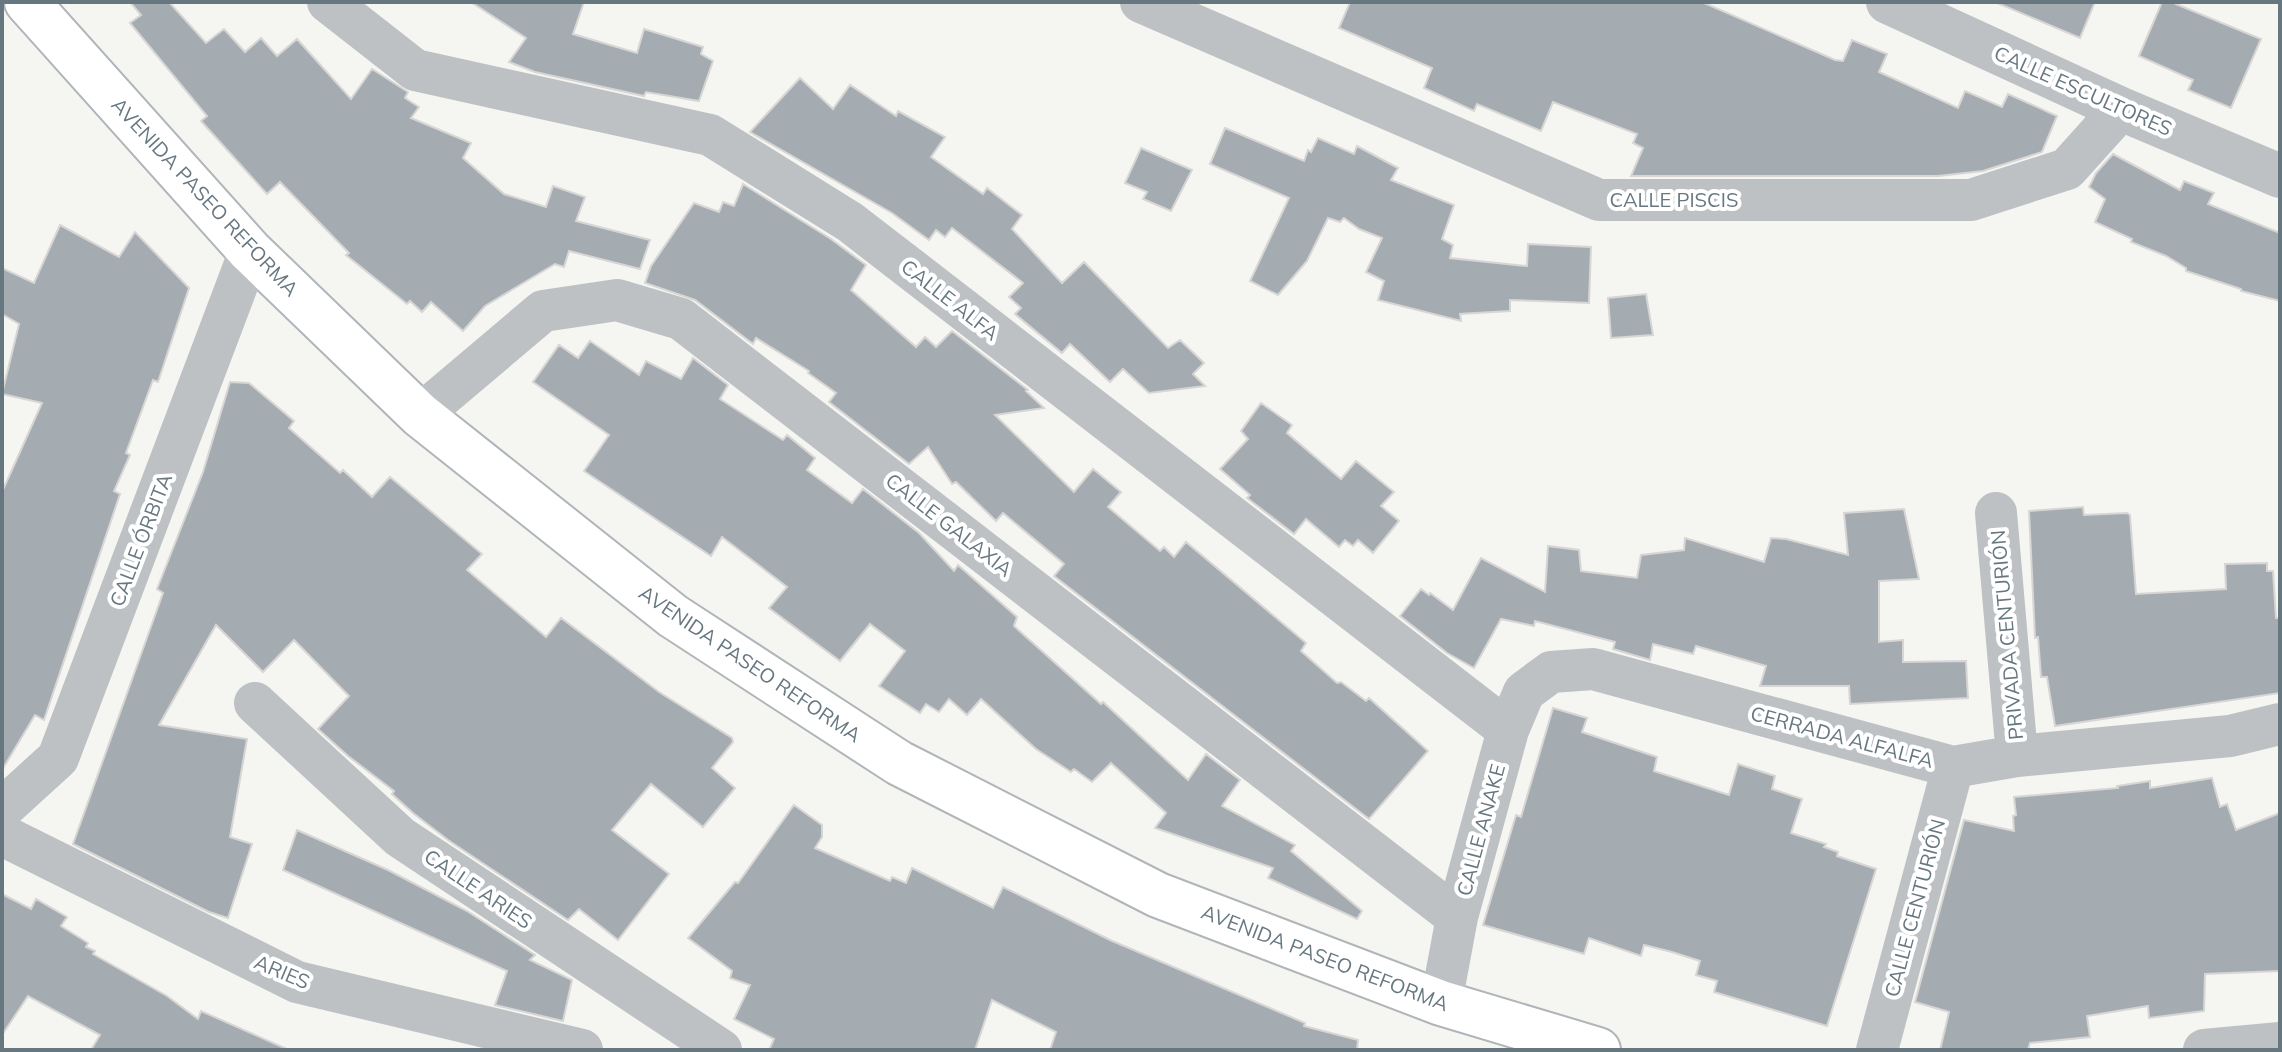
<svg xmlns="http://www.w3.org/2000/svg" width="2282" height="1052" font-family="Mulish,sans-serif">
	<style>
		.building { fill: #a5acb1; stroke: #d7d6d5; stroke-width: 2 }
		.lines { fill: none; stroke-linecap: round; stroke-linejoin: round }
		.secondary-casing { stroke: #afb5b8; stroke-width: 48 }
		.minor { stroke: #bdc1c4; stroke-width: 42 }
		.tertiary { stroke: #bdc1c4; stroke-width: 44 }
		.secondary { stroke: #fff; stroke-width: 44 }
		.labels { text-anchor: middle; stroke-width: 8; stroke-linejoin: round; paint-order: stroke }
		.street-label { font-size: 20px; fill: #677780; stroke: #fff }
	</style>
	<rect width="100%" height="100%" fill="#f5f5f2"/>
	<path class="building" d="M130 2H169L206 43 224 29 245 52 261 38 277 56 297 39 351 99 372 69 408 92 405 98 419 107 411 118 471 143 463 158 504 194 546 207 553 186 585 197 576 221 650 240 640 269 569 251 564 267 555 264 485 306 463 331 431 302 422 312 410 301 407 304 346 255 349 253 280 182 267 194 201 121 207 116 130 23 141 15Z
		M471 2H584L573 34 637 53 644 29 703 47 701 54 713 61 699 101 646 92 644 96 535 72 509 62 526 38Z
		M1350 2H1702L1835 60 1843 61 1852 40 1887 54 1879 72 1958 108 1965 91 2002 107 2008 94 2057 116 2042 152 1983 171 1938 176H1631L1643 148 1633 143 1637 134 1553 102 1541 131 1477 104 1474 111 1424 88 1432 68 1339 28Z
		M1995 2H2095L2080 38Z
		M2162 2H2171L2261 39 2231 108 2188 90 2193 80 2139 56Z
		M800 78 833 109 850 85 896 116 898 111 945 137 931 157 983 194 987 188 1022 215 1012 229 1062 283 1084 262 1168 348 1180 340 1204 363 1193 374 1205 386 1149 393 1123 369 1110 382 1070 344 1062 353 1015 314 1021 308 1009 297 1023 283 952 228 945 237 936 230 929 240 892 213 750 132Z
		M1225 128 1304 161 1308 150 1311 152 1318 138 1354 154 1357 146 1398 168 1391 180 1454 205 1442 239 1453 245 1450 258 1527 266 1528 244 1591 247 1589 303 1510 300V311L1460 314 1461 321 1378 300 1384 281 1366 272 1382 238 1359 229 1344 218 1340 222 1328 218 1307 261 1278 295 1250 281 1289 198 1210 164Z
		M1141 148 1192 170 1171 211 1143 199 1147 192 1125 183Z
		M2113 154 2180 190 2184 181 2214 193 2208 204 2280 233V301L2241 291V289L2186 271V268L2166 256 2131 242 2132 239 2095 222 2105 199 2089 187 2096 173Z
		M743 184 831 239 866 265 851 290 916 347 925 337 936 347 952 331 1028 390 1026 391 1044 408 995 415 1074 492 1093 469 1121 492 1108 507 1160 551 1164 547 1174 557 1186 542 1306 643 1301 651 1337 683 1341 682 1366 701 1369 698 1428 751 1369 819 1054 576 1064 564 1003 513 996 521 956 482 952 484 928 447 909 464 829 402 836 393 808 373 809 371 756 338 753 344 695 300 645 283 651 266 694 203 719 212 723 202 734 206Z
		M60 225 119 257 135 232 189 288 158 382 153 380 126 453 130 455 114 491 120 494 44 720 35 715 2 770V492L42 403 2 394 19 324 2 314V268L34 283Z
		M1646 294 1653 335 1611 338 1608 298Z
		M590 341 639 375 646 361 681 379 693 358 728 385 720 399 783 440 787 435 815 458 807 470 852 503 863 489 919 533 954 571 958 565 1017 617 1014 626 1101 704 1103 702 1188 780 1206 754 1240 780 1222 806 1295 845 1291 851 1362 911 1357 919 1268 878 1273 868 1155 828 1166 813 1111 763 1092 782 1074 769 1071 772 1036 749 981 699 967 715 949 699 939 712 926 704 920 713 879 686 905 651 870 624 840 661 769 608 787 587 722 537 711 556 584 471 609 435 533 382 559 345 578 358Z
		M230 382 249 383 294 421 289 428 340 473 343 470 372 497 390 477 482 554 467 570 546 637 561 618 659 692 732 738 733 742 712 768 735 788 703 827 651 784 612 830 669 874 618 940 579 909 568 920 448 840 413 813 392 794 394 791 348 756 318 729 349 696 294 640 263 672 216 625 159 725 247 739 230 837 252 844 228 918 209 912 73 844 163 593 157 589 203 472Z
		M1261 403 1292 425 1287 433 1341 479 1356 461 1394 492 1381 506 1399 521 1373 553 1358 540 1353 546 1345 540 1339 547 1306 519 1294 534 1247 498 1250 495 1220 469 1248 439 1241 431Z
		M2083 507 2084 515 2127 513 2130 515 2136 594 2226 589 2225 564 2267 563V571H2273L2276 618H2280V693L2055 726 2047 677H2041L2038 637 2035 638 2029 511Z
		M1904 509 1919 579 1879 581V642L1903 640V662L1966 661 1968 698 1850 704 1849 686H1760L1766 666 1696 646 1693 654 1653 644 1650 660 1613 649 1615 642 1535 621 1534 626 1501 619 1474 668 1447 653 1400 616 1421 589 1429 595 1430 593 1453 610 1481 558 1545 592 1548 546 1579 550 1581 571 1637 578 1641 555 1684 550 1685 538 1764 562 1771 538 1786 539 1848 555 1844 513Z
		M1553 708 1587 718 1582 732 1657 757 1654 771 1729 795 1738 764 1775 776 1772 789 1802 799 1791 833 1826 844 1824 847 1838 852 1837 856 1876 869 1827 1026 1714 992 1717 981 1696 975 1700 961 1672 952 1644 945 1641 956 1589 938 1584 954 1483 925 1516 815 1521 817Z
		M2212 778 2220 807 2227 804 2236 830 2280 813V971L2205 974 2204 1011 2149 1018 2148 1006 2087 1016 2090 1037 2030 1043 2028 1050H1940L1949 1012 1915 1002 1964 820 2014 831 2013 816 2016 815 2014 797 2118 788 2117 786 2150 781V788Z
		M794 805 822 825V837L815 848 890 881 892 877 906 883 912 868 993 908 1003 887 1110 940 1305 1023 1304 1026 1358 1040 1357 1050H1050L1056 1032 992 1000 975 1050H769L774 1039 734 1019 750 985 730 978 732 971 688 938 735 882 738 883Z
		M297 830 388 870 467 911 535 955 530 960 572 980 563 1021 495 1005 507 971 283 870Z
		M2 894 31 909 36 899 67 917 61 926 88 943 86 947 95 951 93 954 167 996 198 1019 201 1011 289 1050H91L100 1035 28 996 2 1035Z"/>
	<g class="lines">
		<g class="secondary-casing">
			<path id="secondary" d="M27 2 250 251 420 415 673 616 899 763 1158 895 1441 1003 1598 1050"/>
		</g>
		<path class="minor" d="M328 2 415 70 710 135 850 222 1508 730
			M1141 2 1599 200H1971L2067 169 2121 109
			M420 415 543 311 617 300 681 319 1457 917
			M1996 513 2017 756
			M255 703 400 837 721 1050
			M2 809 58 758 250 251
			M2 835 297 982 582 1050
			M1441 1003 1457 917 1508 730 1524 692 1551 672 1593 669 1953 767 2017 756 2230 736 2280 724
			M1877 1050 1953 767
			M2204 1050 2280 1043"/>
		<path class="tertiary" d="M1888 2 2121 109 2280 176"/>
		<use href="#secondary" class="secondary"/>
	</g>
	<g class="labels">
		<g class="street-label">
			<text transform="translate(2083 91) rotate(24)" y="7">CALLE ESCULTORES</text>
			<text transform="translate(205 197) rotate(47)" y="7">AVENIDA PASEO REFORMA</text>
			<text x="1674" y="207">CALLE PISCIS</text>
			<text transform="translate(950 300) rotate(38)" y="7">CALLE ALFA</text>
			<text transform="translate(949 525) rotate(38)" y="7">CALLE GALAXIA</text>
			<text transform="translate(141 540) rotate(-69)" y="7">CALLE ÓRBITA</text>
			<text transform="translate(2007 635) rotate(-95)" y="7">PRIVADA CENTURIÓN</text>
			<text transform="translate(750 664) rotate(34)" y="7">AVENIDA PASEO REFORMA</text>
			<text transform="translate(1842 737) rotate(15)" y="7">CERRADA ALFALFA</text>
			<text transform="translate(1481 830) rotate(-75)" y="7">CALLE ANAKE</text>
			<text transform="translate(478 889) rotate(34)" y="7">CALLE ARIES</text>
			<text transform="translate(1915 908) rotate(-75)" y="7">CALLE CENTURIÓN</text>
			<text transform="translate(1325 958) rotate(21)" y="7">AVENIDA PASEO REFORMA</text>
			<text transform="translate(282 972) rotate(23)" y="7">ARIES</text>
		</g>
	</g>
	<rect width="2282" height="1052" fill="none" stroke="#677780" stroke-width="8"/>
</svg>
